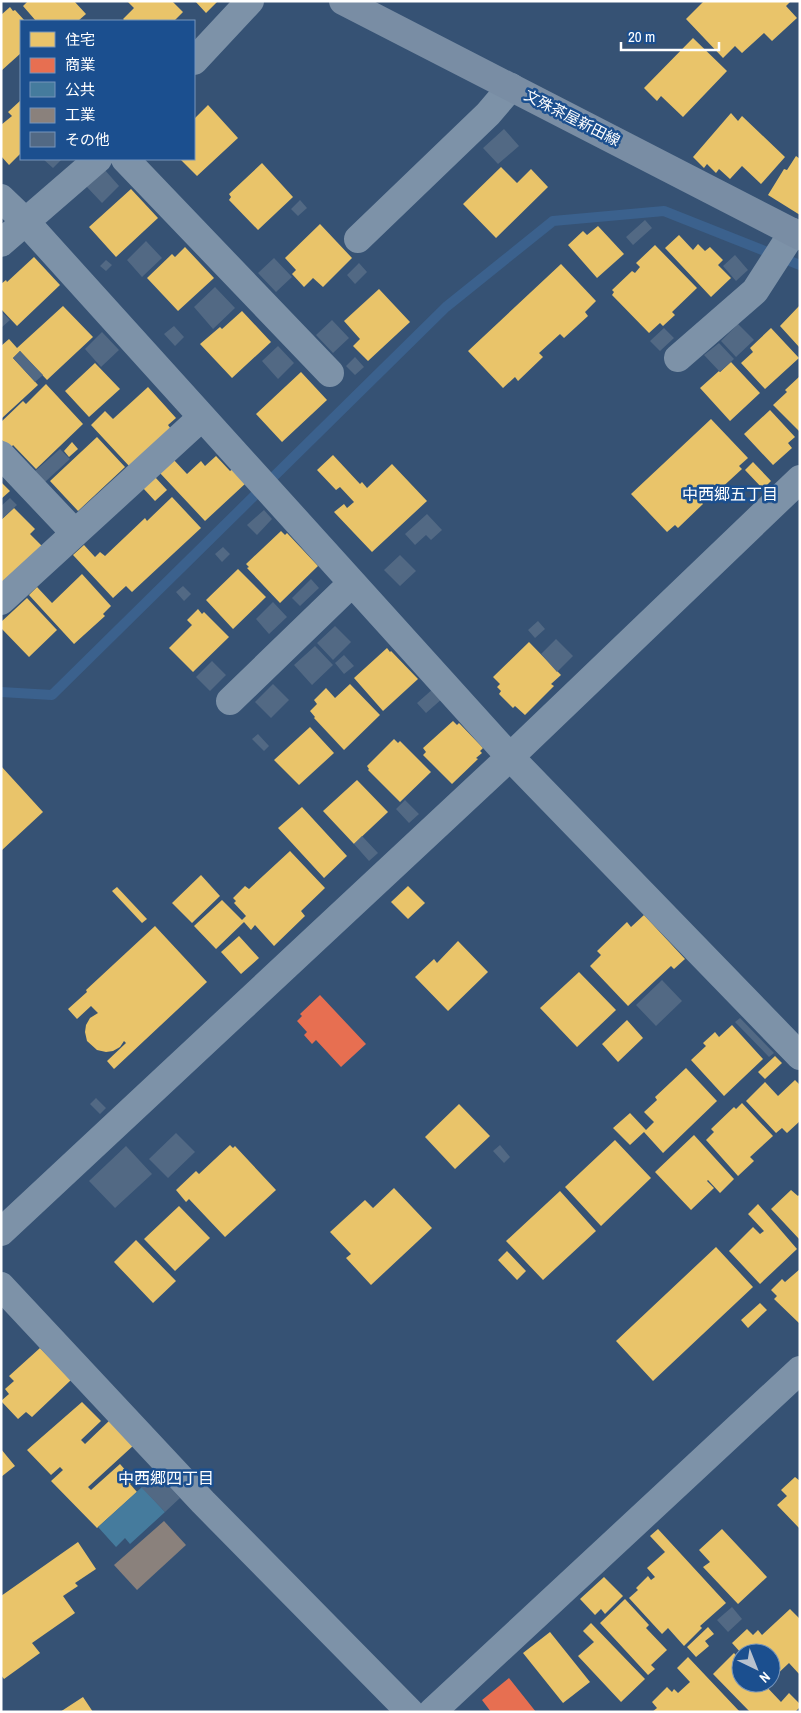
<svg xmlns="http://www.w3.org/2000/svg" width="801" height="1713" font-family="'Archivo Narrow','Noto Sans JP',sans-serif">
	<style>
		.homes { fill: #e9c46a }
		.shops { fill: #e76f51 }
		.public { fill: #457b9d }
		.industry { fill: #8a817c }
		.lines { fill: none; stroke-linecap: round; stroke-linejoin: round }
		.stream { stroke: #3b618d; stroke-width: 10 }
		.building { fill: #526984 }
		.street { stroke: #7d92a8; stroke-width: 28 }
		.secondary { stroke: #798da4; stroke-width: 28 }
		.labels { text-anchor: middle; stroke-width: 5; stroke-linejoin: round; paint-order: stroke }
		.street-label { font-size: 15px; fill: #fff; stroke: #1b4f8f }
		.neighbourhood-label { font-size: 16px; fill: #fff; stroke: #1b4f8f }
	</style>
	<rect width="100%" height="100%" fill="#365274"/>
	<path class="homes" d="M28 1H74L86 14 78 21H36L23 6Z
		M129 1H172L183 12 174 21H125L123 19 134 8 128 2Z
		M195 1H218L206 13Z
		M704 1H791L786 6 797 18 772 41 764 33 742 53 735 46 723 58 686 19Z
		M10 7 13 11 15 10 25 21H21V53L1 71V15Z
		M693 38 727 71 683 117 661 96 657 101 644 88Z
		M21 100V153L9 165 1 156V125L12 116 8 112Z
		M208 105 238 138 197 176 180 159H194V119Z
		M731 113 738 121 742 116 785 157 761 184 742 166 730 179 719 169 716 173 707 164 704 168 693 157Z
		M796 156 800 159V215L768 195 784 169 787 170Z
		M262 163 293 197 258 230 229 200 231 197 229 194Z
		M501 167 517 183 531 169 548 187 496 238 463 204Z
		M131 189 158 218 116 257 89 227Z
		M320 224 352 258 323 287 313 278 304 287 292 274 296 270 285 258Z
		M598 226 624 254 597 278 568 245 583 231 587 235Z
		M679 235 693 250 698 244 705 251 710 247 723 260 718 265 731 278 711 297 665 248Z
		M655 245 697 288 672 312 675 315 663 326 660 323 649 333 612 295 614 292 612 290 632 271 635 273 640 267 636 263Z
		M185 247 214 278 178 311 147 278 172 254 175 257Z
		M34 257 60 285 17 326 1 309V284L6 280 7 282Z
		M561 264 596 301 585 312 588 316 564 338 560 334 539 353 543 357 518 381 515 377 503 388 468 351Z
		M379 289 410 322 368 361 353 346 360 339 344 321Z
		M800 305V348L780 326Z
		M63 306 93 337 47 380 20 351 13 358 38 385 1 419V346L9 339 17 348Z
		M242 311 271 342 232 378 200 344 220 327 222 329Z
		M771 328 799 358 765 389 741 363 753 352 750 348Z
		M731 362 760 393 730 421 700 388 719 371 720 372Z
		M95 363 120 389 89 417 65 391Z
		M301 372 327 400 282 442 256 414Z
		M800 376V432L773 405 787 392 785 390Z
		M46 384 83 424 36 469 13 445 10 449 1 439V422L23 401 26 404Z
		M148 387 176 418 168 425 171 429 130 467 91 425 105 411 113 419Z
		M770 410 795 437 788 443 792 448 773 465 744 434Z
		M711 419 748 458 739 466 742 469 717 492 714 488 700 501 703 504 678 528 675 525 667 532 631 494Z
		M97 437 125 467 78 511 50 481Z
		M72 442 78 449 69 457 64 451Z
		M333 455 360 484 362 482 367 488 392 464 427 501 372 552 334 512 344 504 347 508 354 502 340 487 336 490 317 470Z
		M216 456 230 471 233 469 246 483 205 521 159 472 173 459 187 474 201 461 205 466Z
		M753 462 771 481 763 489 745 470Z
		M155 477 167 490 155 501 143 488Z
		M1 482 10 491 1 499Z
		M172 497 201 528 132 592 126 586 113 598 73 555 84 545 95 557 100 552 105 556 145 518 147 521Z
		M14 508 35 529 30 534 43 547 1 586V520Z
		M281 531 285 535 287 533 318 566 280 603 247 568 249 567 246 564Z
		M238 569 266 597 233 629 206 600Z
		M82 574 111 606 103 614 105 616 74 644 29 595 37 587 52 603Z
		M27 598 57 630 29 657 1 628V622Z
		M198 609 202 614 204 612 229 637 193 672 169 648 192 625 187 620Z
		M529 642 561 675 551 684 554 686 525 715 515 706 513 708 499 694 501 691 497 687 500 684 493 677Z
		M387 648 390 652 391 651 418 679 383 711 354 678Z
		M350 684 380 715 344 750 314 718 315 717 310 711 317 704 314 700 326 688 335 698Z
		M453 721 457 725 459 723 483 748 480 751 482 753 476 758 478 759 452 784 423 755 426 752 423 748Z
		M310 727 334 753 299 785 274 760Z
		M394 739 398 743 400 741 431 772 400 802 368 770 369 769 367 766Z
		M1 766 43 812 1 851Z
		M357 780 388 812 354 844 323 811Z
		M302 807 347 856 324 878 278 828Z
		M290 851 325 888 301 911 305 916 274 946 255 925 251 930 244 922 216 949 194 926 222 900 242 920 246 916 234 903 236 901 233 898 245 886 249 889Z
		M201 875 220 896 192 923 172 903Z
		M408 886 425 903 408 919 391 902Z
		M117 887 147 919 142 923 112 891Z
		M644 915 685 959 674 969 671 966 628 1006 590 966 601 955 597 951 627 922 631 927Z
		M155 926 207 982 114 1069 107 1061 126 1043 124 1041 120 1047 113 1051 106 1052 97 1050 87 1041 85 1032 86 1025 90 1018 98 1013 91 1006 77 1019 68 1009 87 992 86 990Z
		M239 936 259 958 241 974 221 952Z
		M458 941 488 972 448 1011 415 977 434 959 437 963Z
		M579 972 616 1010 577 1047 540 1008Z
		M627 1020 643 1038 618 1062 602 1044Z
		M732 1025 763 1059 724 1096 691 1060 706 1046 703 1043 715 1032 719 1037Z
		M775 1056 782 1063 765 1079 758 1072Z
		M686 1068 717 1101 663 1153 644 1132 630 1145 613 1128 630 1113 646 1130 654 1122 644 1112 657 1100 655 1097Z
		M795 1080 800 1085V1121L787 1133 782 1128 776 1133 746 1101 765 1082 778 1096Z
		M742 1103 773 1136 750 1157 754 1161 738 1176 706 1140 714 1132 711 1129 734 1107 736 1109Z
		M459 1104 490 1136 455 1169 425 1137Z
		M694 1135 734 1179 720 1193 708 1180 707 1181 714 1188 691 1210 655 1172Z
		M615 1140 651 1178 601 1226 565 1187Z
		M230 1145 233 1148 235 1146 276 1190 225 1237 189 1199 186 1202 176 1190 196 1171 199 1174Z
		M394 1188 432 1228 371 1285 346 1258 351 1254 330 1232 365 1200 373 1208Z
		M791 1190 798 1196 800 1194V1240L771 1209Z
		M560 1191 596 1231 543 1280 506 1241Z
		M758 1204 797 1249 760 1284 729 1251 753 1227 760 1234 764 1231 748 1214Z
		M179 1206 210 1238 175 1271 144 1239Z
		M136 1240 176 1281 153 1303 114 1262Z
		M716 1247 753 1287 653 1381 616 1341Z
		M507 1251 526 1271 517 1280 498 1260Z
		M800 1269V1324L774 1299 777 1296 771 1290 782 1279 785 1282Z
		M760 1303 767 1310 748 1328 741 1320Z
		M40 1348 71 1380 32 1417 26 1412 18 1419 1 1401 9 1394 5 1389 14 1381 9 1376Z
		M82 1402 101 1421 81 1440 85 1444 110 1420 134 1445 88 1487 91 1490 120 1464 134 1480 130 1484 137 1492 97 1528 51 1481 63 1470 60 1467 51 1475 27 1450Z
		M1 1449 15 1466 1 1477Z
		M795 1477 800 1481V1529L777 1505 787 1496 781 1490Z
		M658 1529 726 1603 700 1626 702 1628 684 1646 668 1628 662 1634 629 1598 638 1590 636 1588 648 1576 651 1580 655 1577 647 1568 665 1552 650 1536Z
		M722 1529 767 1577 738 1604 703 1567 710 1562 699 1550Z
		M78 1542 96 1569 75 1583 78 1586 63 1596 75 1613 32 1643 40 1653 4 1679 1 1675V1596Z
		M604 1577 623 1596 605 1614 601 1609 595 1615 580 1599Z
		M625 1599 649 1625 646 1628 667 1650 651 1665 655 1669 648 1675 600 1623Z
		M790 1609 800 1619V1675L789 1663 771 1680V1653H741L732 1643 747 1629 753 1635 758 1630 762 1635Z
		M591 1623 645 1679 621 1702 578 1656 594 1642 583 1631Z
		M708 1627 714 1634 705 1641 709 1646 696 1657 687 1647Z
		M550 1632 590 1682 563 1703 523 1653Z
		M734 1653 741 1661V1683H763L781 1702 789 1693 800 1704V1707L795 1712H750L713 1674Z
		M688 1657 740 1712H652L657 1708 652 1702 667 1687 672 1692 674 1689 678 1693 690 1682 677 1668Z
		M83 1697 93 1712H60Z"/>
	<path class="shops" d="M320 995 366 1044 341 1067 316 1040 312 1044 304 1035 307 1032 297 1021 302 1016 300 1014Z
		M509 1678 536 1712H491L482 1700Z"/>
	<path class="public" d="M142 1487 165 1512 130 1544 125 1538 116 1547 98 1527Z"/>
	<path class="industry" d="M164 1521 186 1545 137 1590 114 1565Z"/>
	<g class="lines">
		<path class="stream" d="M1 692 52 695 446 307 553 221 664 211 800 265"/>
	</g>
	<path class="building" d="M504 129 519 146 498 164 483 148Z
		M43 159H62L53 168Z
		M104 169 119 186 102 203 86 186Z
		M300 200 307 208 298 216 291 209Z
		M645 220 652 228 633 245 626 237Z
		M146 241 162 258 142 277 127 260Z
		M735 255 748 270 736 281 723 266Z
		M274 258 292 277 276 292 258 273Z
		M106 260 112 265 106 271 100 266Z
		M359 263 367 272 355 284 347 275Z
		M215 287 235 308 213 329 194 307Z
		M1 311 10 320 1 328Z
		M332 320 349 338 333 353 316 335Z
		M738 324 754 340 736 357 721 341Z
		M174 326 184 337 175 346 164 334Z
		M664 328 674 338 660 351 650 341Z
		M102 332 119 350 101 367 85 349Z
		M719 343 734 359 720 372 704 355Z
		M278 346 294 363 278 379 262 361Z
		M20 351 43 375 35 382 13 358Z
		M355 357 364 367 355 375 346 366Z
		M60 449 70 459 45 482 35 471Z
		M10 498 17 505 1 520V506Z
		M264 510 272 519 257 535 247 525Z
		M427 514 442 530 431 540 426 535 415 545 405 534Z
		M223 547 230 554 222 562 215 554Z
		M400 555 416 571 400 586 384 570Z
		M311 579 319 588 300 606 292 598Z
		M183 586 191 594 184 601 176 592Z
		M273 602 287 617 269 634 256 619Z
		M538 621 545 629 535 638 528 630Z
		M335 626 351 642 333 660 317 643Z
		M556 639 573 656 557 672 541 654Z
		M315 646 333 665 312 685 294 665Z
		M344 655 354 666 344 674 335 663Z
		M212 661 226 675 210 691 196 677Z
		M273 684 289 700 271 718 255 702Z
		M434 688 443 698 426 713 417 703Z
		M258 734 269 746 264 751 252 739Z
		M405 800 419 814 409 823 396 809Z
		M362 836 378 853 369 861 354 844Z
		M662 980 682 1001 656 1026 636 1005Z
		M740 1018 774 1053 769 1057 735 1022Z
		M96 1098 106 1108 100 1114 90 1104Z
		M176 1133 195 1152 168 1178 149 1159Z
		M500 1145 510 1157 504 1163 493 1151Z
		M126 1146 152 1174 115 1208 89 1181Z
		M156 1472 180 1498 165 1512 140 1486Z
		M732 1607 742 1619 728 1632 717 1620Z"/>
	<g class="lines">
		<path class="street" d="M194 61 250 1
			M125 159 330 373
			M1 198 25 221 510 757 800 1056
			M358 239 488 114 511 87
			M1 243 98 159
			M678 358 755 291 793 232
			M1 455 75 533
			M1 601 202 417
			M230 701 352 583
			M1 1232 510 757 800 479
			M1 1286 203 1502 410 1712
			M432 1712 800 1370"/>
		<path class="secondary" d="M343 1 800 236"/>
	</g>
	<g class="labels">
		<g class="street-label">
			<text transform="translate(572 118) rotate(27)" y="5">文殊茶屋新田線</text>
		</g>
		<g class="neighbourhood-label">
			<text x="730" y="500">中西郷五丁目</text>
			<text x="166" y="1484">中西郷四丁目</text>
		</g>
	</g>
	<rect width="801" height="1713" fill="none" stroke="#ffffff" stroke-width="5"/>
	<rect x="20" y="20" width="175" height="140" fill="#1b4f8f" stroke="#7695bc"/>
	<rect x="30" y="32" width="25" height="15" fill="#e9c46a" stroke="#7695bc"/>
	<text x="65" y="45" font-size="15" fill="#ffffff">住宅</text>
	<rect x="30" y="58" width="25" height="15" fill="#e76f51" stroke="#7695bc"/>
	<text x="65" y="70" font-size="15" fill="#ffffff">商業</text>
	<rect x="30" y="82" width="25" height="15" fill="#457b9d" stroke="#7695bc"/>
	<text x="65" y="95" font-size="15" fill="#ffffff">公共</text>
	<rect x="30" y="108" width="25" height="15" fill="#8a817c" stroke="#7695bc"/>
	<text x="65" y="120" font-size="15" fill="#ffffff">工業</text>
	<rect x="30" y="132" width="25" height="15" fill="#526984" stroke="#7695bc"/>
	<text x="65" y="145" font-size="15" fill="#ffffff">その他</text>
	<g transform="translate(756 1668) rotate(137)"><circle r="24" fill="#1b4f8f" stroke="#7695bc"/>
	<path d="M0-4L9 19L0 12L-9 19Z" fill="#b9c2ce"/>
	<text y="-8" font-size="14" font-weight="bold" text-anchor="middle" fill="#ffffff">N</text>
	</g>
	<path d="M621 42v8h98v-8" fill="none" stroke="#ffffff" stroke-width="2.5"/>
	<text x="628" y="42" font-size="15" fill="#ffffff" stroke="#1b4f8f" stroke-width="4" paint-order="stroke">20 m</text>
</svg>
